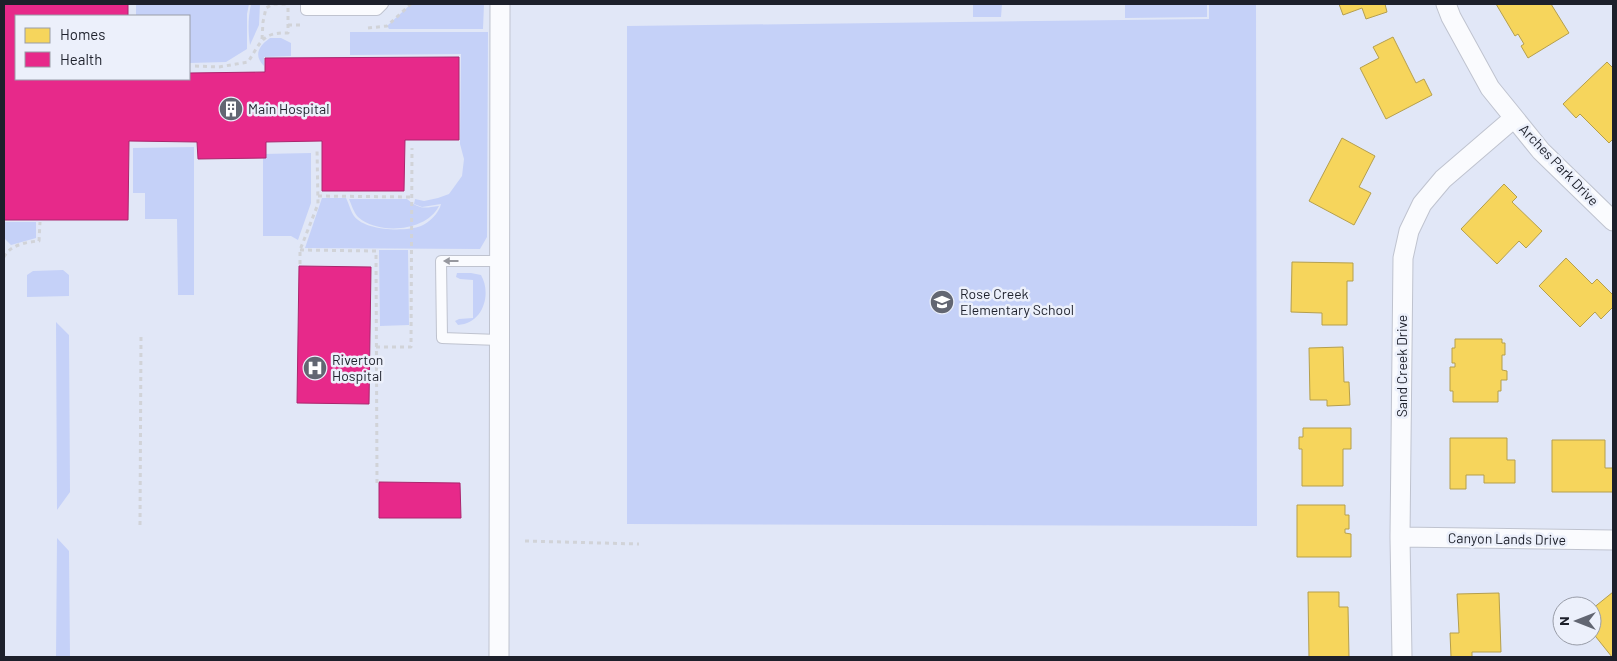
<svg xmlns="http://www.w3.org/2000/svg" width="1617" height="661" font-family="Barlow,sans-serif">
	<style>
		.green { fill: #c5d1f8 }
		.homes { fill: #f6d55c; stroke: #b59f4d }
		.health { fill: #e7298a; stroke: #aa266e }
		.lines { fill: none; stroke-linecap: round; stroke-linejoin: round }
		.service-casing { stroke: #bfc3cf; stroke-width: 12 }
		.minor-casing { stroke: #bfc3cf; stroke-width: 21 }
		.path { stroke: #d1d3d8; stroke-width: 3; stroke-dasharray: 4 4; stroke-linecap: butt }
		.service { stroke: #fafbfe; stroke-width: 10 }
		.minor { stroke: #fafbfe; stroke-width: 19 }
		.oneway { fill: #97989f }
		.labels { text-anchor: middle; stroke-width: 5; stroke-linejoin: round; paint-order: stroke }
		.poi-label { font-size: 14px; fill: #1d202b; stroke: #ecf0fb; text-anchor: start }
		.street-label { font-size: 14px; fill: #1d202b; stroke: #ecf0fb }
	</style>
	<rect width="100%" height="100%" fill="#e1e7f7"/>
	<path class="green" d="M136 4H249L247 14V49L226 62 189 63V16H136Z
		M251 4H260L259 25 250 45C248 31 248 18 251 4Z
		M411 4H484L483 29H389L387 26Z
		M973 4H1002L1001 17H973Z
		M1125 4H1207V17L1125 18Z
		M1209 4H1256L1257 526 627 524V26L1209 19Z
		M350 32H488L487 237 480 249 305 248 322 198H346C349 204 351 212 354 216 365 231 405 232 421 226 429 223 439 213 441 204L422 207 414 204 415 199 424 201 438 198 449 194 462 176 464 159 460 144 461 54 350 55Z
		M270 38H281L291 43V56L264 57V66C253 55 259 46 270 38Z
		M194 147V295H178L177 219H145V193H133V148Z
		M311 153V203L298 240 291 236H263V154Z
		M349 199H407C420 210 424 208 439 206 426 232 378 235 358 217 354 213 351 204 349 199Z
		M4 222H36V238L11 245 4 238Z
		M379 250H408L409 325 380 326Z
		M63 270 69 275V296L27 297V275L33 271Z
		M457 273H471L481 275C492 294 483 324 458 325L455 321 459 319 473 318V280L460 279 456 277Z
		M56 322 69 335 70 492 57 510Z
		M57 538 69 551 70 657H56Z"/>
	<path class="homes" d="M1339 4H1385L1387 12 1366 19 1362 8 1343 15Z
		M1496 4H1551L1569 33 1528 58 1521 46 1524 44 1518 34 1515 36Z
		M1393 37 1416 83 1424 79 1432 95 1386 119 1360 68 1379 58 1373 47Z
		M1607 62 1613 68V139L1609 143 1580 114 1576 118 1563 104Z
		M1342 138 1375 156 1359 187 1371 193 1354 225 1309 201Z
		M1504 184 1517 197 1512 202 1542 231 1526 248 1519 241 1497 264 1461 229Z
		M1566 258 1592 284 1597 279 1613 295V307L1601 319 1595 312 1580 327 1539 286Z
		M1292 262 1353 263V281H1347V325H1322V313L1291 312Z
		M1455 339H1502V343H1505V355H1502V370L1507 371V380H1501V391H1498V402H1453V391H1450V367H1455V363H1452V348H1455Z
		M1343 347 1344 382H1349L1350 405 1327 406V400H1310L1309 348Z
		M1303 428H1351V449H1343V486H1302V449H1299V437H1303Z
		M1450 438H1507V460H1515V483H1484V475H1466V489H1450Z
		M1552 440H1605V468H1613V492H1552Z
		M1297 505H1345V515H1349V529H1345V533L1351 534V557H1297Z
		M1308 592H1339V607H1348L1349 657H1309Z
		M1613 592V656L1612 657 1592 632V609Z
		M1499 593 1501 652H1472V657H1451L1450 633H1459L1457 594Z"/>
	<path class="health" d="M4 4H128V16H16V79H189V73L265 72V58L459 57V140H405L404 191H322V141L266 142V158L198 159 197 142 129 141 128 220H4Z
		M299 266 371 267 369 404 297 403Z
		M379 482 460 483 461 518H379Z"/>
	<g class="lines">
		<g class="service-casing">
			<path id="service" d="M306 4V10H377L383 4
				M499 340 442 338 441 261H500"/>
		</g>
		<g class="minor-casing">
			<path id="minor" d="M1446 4 1451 17 1490 88 1541 151 1613 221
				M1400 537 1613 540
				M499 657 500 4
				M1402 657 1400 537 1403 258 1409 231 1422 204 1443 179 1514 118"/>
		</g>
		<path class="path" d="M288 25H300
			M368 28 387 26 411 4
			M262 39 263 22 266 8 273 4H288
			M195 66 219 67 248 62C261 42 262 32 288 33V4
			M318 196 412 197
			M300 250 376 251 377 483
			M4 257C10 245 26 242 39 241L40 222
			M300 264V250L318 204 317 148
			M376 347H411L412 148
			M140 525 141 336
			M525 541 639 544"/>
		<use href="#service" class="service"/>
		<use href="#minor" class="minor"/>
	</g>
	<defs><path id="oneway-solid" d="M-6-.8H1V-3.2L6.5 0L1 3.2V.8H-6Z" transform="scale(1.25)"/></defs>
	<use class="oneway" href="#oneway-solid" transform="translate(451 261) rotate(180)"/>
	<defs>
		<g id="building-disc" transform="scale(1.25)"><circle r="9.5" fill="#626672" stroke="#ecf0fb"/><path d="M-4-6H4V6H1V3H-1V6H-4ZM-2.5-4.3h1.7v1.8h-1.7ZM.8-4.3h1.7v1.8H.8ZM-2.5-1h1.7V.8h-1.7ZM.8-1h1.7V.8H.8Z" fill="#fff"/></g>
		<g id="school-disc" transform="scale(1.25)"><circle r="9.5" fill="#626672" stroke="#ecf0fb"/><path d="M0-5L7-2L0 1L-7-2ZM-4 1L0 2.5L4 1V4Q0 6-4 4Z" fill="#fff"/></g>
		<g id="hospital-disc" transform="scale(1.25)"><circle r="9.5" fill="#626672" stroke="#ecf0fb"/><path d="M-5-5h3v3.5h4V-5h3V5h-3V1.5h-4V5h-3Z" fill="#fff"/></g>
	</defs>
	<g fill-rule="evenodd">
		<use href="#building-disc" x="231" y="109"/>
		<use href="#school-disc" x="942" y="302"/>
		<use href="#hospital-disc" x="315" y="368"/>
	</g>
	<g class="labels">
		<g class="poi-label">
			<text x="248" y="114">Main Hospital</text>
			<text x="960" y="299">Rose Creek<tspan x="960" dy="16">Elementary School</tspan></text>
			<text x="332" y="365">Riverton<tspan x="332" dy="16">Hospital</tspan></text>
		</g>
		<g class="street-label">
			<text transform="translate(1559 165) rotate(46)" y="5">Arches Park Drive</text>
			<text transform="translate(1402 366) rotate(-90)" y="5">Sand Creek Drive</text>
			<text transform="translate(1507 539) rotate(1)" y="5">Canyon Lands Drive</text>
		</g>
	</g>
	<rect width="1617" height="661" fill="none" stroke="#1d202b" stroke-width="10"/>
	<rect x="15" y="15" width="175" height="65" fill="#ecf0fb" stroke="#999da8"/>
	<rect x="25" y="28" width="25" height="15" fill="#f6d55c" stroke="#999da8"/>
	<text x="60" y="40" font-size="15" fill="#1d202b">Homes</text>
	<rect x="25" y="52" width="25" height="15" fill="#e7298a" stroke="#999da8"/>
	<text x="60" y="65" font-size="15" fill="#1d202b">Health</text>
	<g transform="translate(1577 621) rotate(270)"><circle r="24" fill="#ecf0fb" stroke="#999da8"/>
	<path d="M0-4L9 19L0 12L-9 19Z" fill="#626672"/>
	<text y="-8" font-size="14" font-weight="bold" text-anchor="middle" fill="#1d202b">N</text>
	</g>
</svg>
